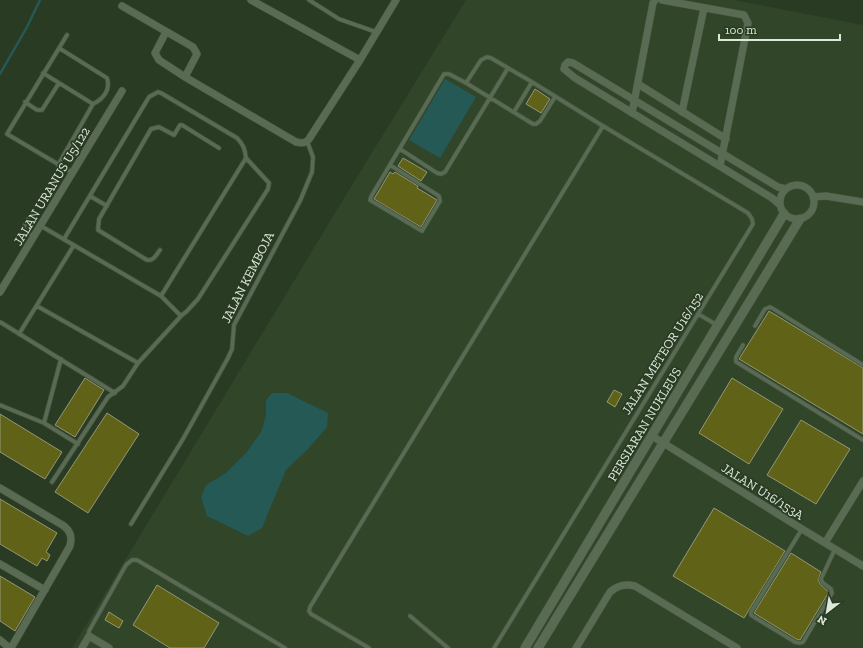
<svg xmlns="http://www.w3.org/2000/svg" width="863" height="648" font-family="'Zilla Slab',serif">
	<style>
		.built { fill: #314529 }
		.water { fill: #245956 }
		.lines { fill: none; stroke-linecap: round; stroke-linejoin: round }
		.stream { stroke: #245956; stroke-width: 2.5 }
		.building { fill: #5f6217; stroke: #949777 }
		.service-casing { stroke: #475542; stroke-width: 5 }
		.minor-casing { stroke: #475542; stroke-width: 8 }
		.tertiary-casing { stroke: #475542; stroke-width: 10 }
		.service { stroke: #596c53; stroke-width: 3.5 }
		.minor { stroke: #596c53; stroke-width: 7 }
		.tertiary { stroke: #596c53; stroke-width: 9 }
		.labels { text-anchor: middle; stroke-width: 3.5; stroke-linejoin: round; paint-order: stroke }
		.street-label { font-size: 13px; fill: #dde8da; stroke: #2a3b24 }
	</style>
	<rect width="100%" height="100%" fill="#2a3b24"/>
	<path class="built" d="M466 0H734L863 25V648H72L349 190Z"/>
	<path class="water" d="M445 79 476 97 440 158 409 140Z
		M272 393H287L328 413 327 427 308 449 286 470 262 528 248 536 207 516 201 497 206 485 226 473 246 453 261 432 266 416V400Z"/>
	<g class="lines">
		<path class="stream" d="M0 74 27 27 40 0"/>
	</g>
	<path class="building" d="M535 89 550 99 541 113 526 104Z
		M403 158 427 172 421 181 398 166Z
		M390 172 393 174 395 172 418 186 417 188 437 200 421 227 374 199Z
		M769 311 863 368V434L739 359Z
		M85 378 104 390 75 437 55 425Z
		M732 378 783 409 749 464 699 433Z
		M614 390 622 394 615 407 607 402Z
		M107 413 139 434 88 513 55 492Z
		M0 414 62 452 45 479 0 452Z
		M801 420 850 449 816 504 767 475Z
		M0 499 57 533 46 552 50 555 47 561 42 558 37 566 0 544Z
		M714 508 785 551 744 618 673 576Z
		M791 553 821 572 818 580 821 585 829 592 800 640 796 639 754 613Z
		M0 576 35 597 15 631 0 621Z
		M157 585 219 623 204 648H170L133 625Z
		M109 612 123 621 119 628 105 620Z"/>
	<g class="lines">
		<g class="service-casing">
			<path id="service" d="M309 0 339 19 376 32
				M67 35 7 134 73 173
				M59 48 107 78C111 90 103 99 93 104
				M43 73 93 104 58 165
				M466 83 481 60 487 57 491 58 532 82 603 126 748 213 752 219 753 224 494 648
				M25 102 37 110H42L59 83
				M514 112 532 82
				M400 149 437 173 441 174 445 172 508 68
				M390 165 439 196 440 201 422 231 370 200 372 195 444 74H449L466 83 533 124H536L540 121 555 97
				M90 196 107 206
				M28 219 23 229 34 237
				M41 226 161 296 181 316 187 311 198 299 268 189 269 183 246 158
				M64 239 149 97 158 92 161 93 237 138C243 144 245 149 246 158L161 296
				M160 250C156 255 154 261 147 260L98 230 99 219 151 129 159 127 174 135 180 125H182L219 148
				M37 306 138 363
				M698 314 717 325
				M0 322 115 393
				M755 326 765 309 770 307 772 308 863 365
				M19 334 74 245
				M743 345 736 357V362L738 363 863 440
				M0 405 44 423 78 444
				M44 423 61 359
				M52 482 108 397 123 386 138 363 181 316
				M131 524 183 439 228 358 232 349 234 325 300 201 312 172 313 157 307 141
				M802 529 751 612V615L754 617 795 642 800 643 803 642 832 593 831 589 823 583 821 579 835 549
				M410 616 448 648
				M89 636V631L126 565 132 560H137L285 648
				M369 648 311 614 309 611 310 607 603 126"/>
		</g>
		<g class="minor-casing">
			<path id="minor" d="M251 0 360 60
				M662 0 744 15 748 23 720 166
				M122 6 193 47 197 54 185 77
				M166 32 155 53 159 60 185 77 296 142C302 143 305 144 309 139L360 60 396 0
				M638 84 726 139
				M682 112 704 8
				M632 113 653 3 655 0
				M780 202a17 17 0 1 1 34 0a17 17 0 1 1-34 0Z
				M813 197 826 196 863 202
				M780 205 772 198 575 78 564 69 565 65 568 62 573 63 743 166 778 187 786 189
				M0 292 122 91
				M652 436 802 529 863 566
				M0 488 64 526C71 532 72 537 70 546L11 648
				M825 543 863 481
				M0 564 45 590
				M0 640 7 646V648
				M82 648 89 636 109 648
				M576 648 610 592C618 585 625 584 635 586L737 648"/>
		</g>
		<g class="tertiary-casing">
			<path id="tertiary" d="M525 648 784 214
				M538 648 800 219"/>
		</g>
		<use href="#service" class="service"/>
		<use href="#minor" class="minor"/>
		<use href="#tertiary" class="tertiary"/>
	</g>
	<g class="labels">
		<g class="street-label">
			<text transform="translate(51 186) rotate(-59)" y="5">JALAN URANUS U5/122</text>
			<text transform="translate(247 277) rotate(-63)" y="5">JALAN KEMBOJA</text>
			<text transform="translate(662 353) rotate(-58)" y="5">JALAN METEOR U16/152</text>
			<text transform="translate(644 424) rotate(-59)" y="5">PERSIARAN NUKLEUS</text>
			<text transform="translate(763 491) rotate(32)" y="5">JALAN U16/153A</text>
		</g>
	</g>
	<g transform="translate(827 612) rotate(211)" stroke="#2a3b24" stroke-width="3" paint-order="stroke">
	<path d="M0-3L7 15L0 10L-7 15Z" fill="#dde8da"/>
	<text y="-6" font-size="11" font-weight="bold" text-anchor="middle" fill="#dde8da">N</text>
	</g>
	<path d="M719 34v6h121v-6" fill="none" stroke="#dde8da" stroke-width="2"/>
	<text x="725" y="34" font-size="12" fill="#dde8da" stroke="#2a3b24" stroke-width="3" paint-order="stroke">100 m</text>
</svg>
